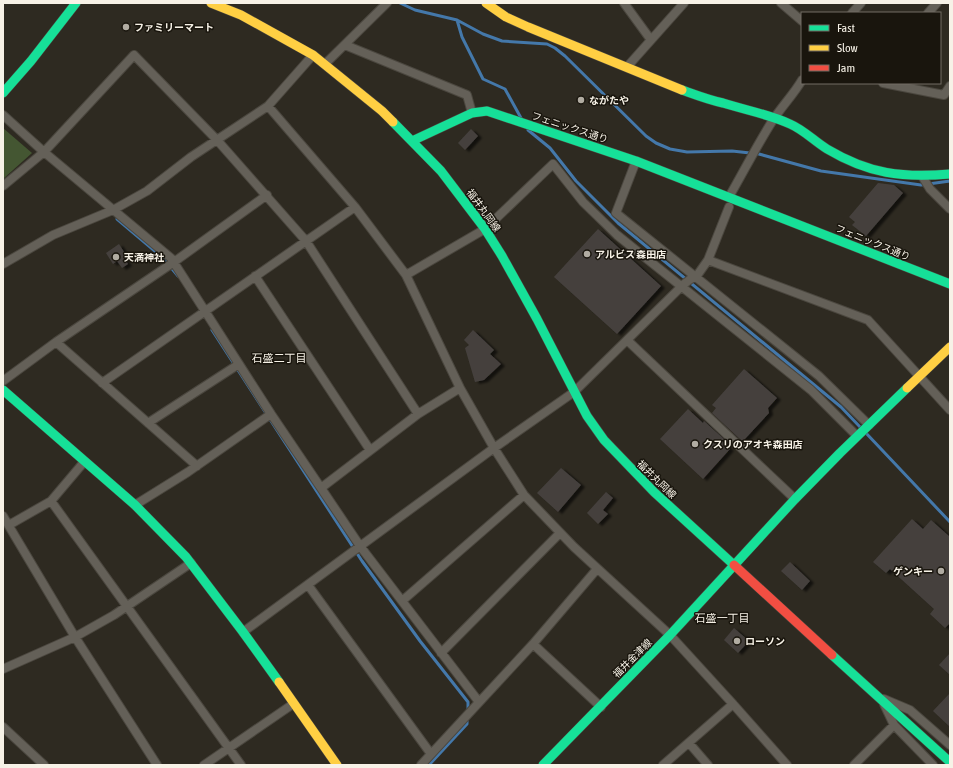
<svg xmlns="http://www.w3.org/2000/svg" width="953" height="768" font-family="'Asap Condensed','Noto Sans JP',sans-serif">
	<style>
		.green { fill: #445632 }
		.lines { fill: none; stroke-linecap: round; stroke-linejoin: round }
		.stream { stroke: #4478aa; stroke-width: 3 }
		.building { fill: #45403e; filter: url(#shadow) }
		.street-casing { stroke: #4b473f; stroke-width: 10 }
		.fast-casing { stroke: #4b473f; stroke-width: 10 }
		.slow-casing { stroke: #4b473f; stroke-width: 10 }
		.jam-casing { stroke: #4b473f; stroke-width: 10 }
		.street { stroke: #646058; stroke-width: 8 }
		.fast { stroke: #16e098; stroke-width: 9 }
		.slow { stroke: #ffcf43; stroke-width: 9 }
		.jam { stroke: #f24e42; stroke-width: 9 }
		.poi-dot { fill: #b1aca2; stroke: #19150d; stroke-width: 1.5 }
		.labels { text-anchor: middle; stroke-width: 3; stroke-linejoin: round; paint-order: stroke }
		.poi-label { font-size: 10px; font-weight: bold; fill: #f7f2e7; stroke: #19150d; text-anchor: start }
		.street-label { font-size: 10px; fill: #f7f2e7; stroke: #19150d }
		.neighbourhood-label { font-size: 11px; fill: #f7f2e7; stroke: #19150d }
	</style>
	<defs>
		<filter id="shadow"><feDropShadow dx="4" dy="2" stdDeviation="1" flood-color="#0009"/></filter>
	</defs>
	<rect width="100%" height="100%" fill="#2e2a21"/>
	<path class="green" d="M3 128 32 153 3 179Z"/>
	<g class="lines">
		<path class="stream" d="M400 3 415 10 457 20 483 34 502 41 547 44 555 48 565 56 646 136 656 143 670 149 687 152 732 151 759 154 821 171 921 185 950 181
			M457 20 462 37 483 79 505 89 521 118
			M528 130 550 148 576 181 618 223 841 407 861 428
			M117 219 163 258 178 276
			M212 330 362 561 420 641 468 702V711
			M865 432 950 522
			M429 765 467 724V719"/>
	</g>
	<path class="building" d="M471 129 478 136 465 150 458 143Z
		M878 183 894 185 903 193 866 236 852 225 855 222 849 217Z
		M598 229 661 286 617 334 554 277Z
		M119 244 126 255 123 257 128 264 122 268 117 261 113 264 106 253Z
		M473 330 494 350 490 354 501 364 484 380 475 382 465 348 469 345 464 340Z
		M744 369 777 398 768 408 769 413 744 440H741L712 413 716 408 712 405Z
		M688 409 703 423 704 421 725 440H721L730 449 703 479 660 439Z
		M561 468 581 485 558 512 537 493Z
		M606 492 613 498 603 510 608 514 598 524 587 513Z
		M912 519 923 529 931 520 950 537V623L945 628 930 614 934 609 890 569 886 573 873 562Z
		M790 562 810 581 802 590 781 571Z
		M734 628 749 641 738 653 724 640Z
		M950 653V675L939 665Z
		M950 693V727L933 711Z"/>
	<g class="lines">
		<g class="street-casing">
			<path id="street" d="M624 3 651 40
				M781 3 802 21
				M852 13 861 3
				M928 13 937 3
				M345 45 467 95 472 113
				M325 64 387 3
				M627 67 684 3
				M883 83 944 95 950 86
				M268 106 355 207 406 275 460 388 494 448 524 495 574 547 670 635 733 704 787 765
				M3 115 44 152 171 258 271 414 321 488 418 414 460 388
				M636 161 616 213 819 376 869 425
				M922 176 930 189 950 209
				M3 186 44 152 134 55 217 140 306 241 418 414
				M729 197C744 171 757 145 773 120 782 106 794 94 802 80
				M729 207 708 260 868 320 950 410
				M3 264 53 235 113 210 147 191 191 157 268 106 313 55
				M406 275 485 229 553 164 583 202 617 235 811 390 857 436
				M255 276 370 450
				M627 340 795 499
				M56 342 197 466
				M3 381 56 342 174 262 267 195
				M102 383 355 207
				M148 423 239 364
				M321 488 360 546 479 702
				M51 501 241 765
				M135 505 188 472 271 414
				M3 516 75 637 157 765
				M9 525 51 501 84 462
				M308 585 431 754
				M402 601 524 495
				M243 632 494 448 574 392 684 284 692 278 696 277 708 260
				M533 644 601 707
				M441 653 560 533
				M3 669 75 637 114 615 191 563
				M884 699 910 710 950 745
				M884 704 894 725 933 765
				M3 727 44 765
				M689 743 708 765
				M204 765 293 704
				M421 765 533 644 597 569
				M663 765 733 704
				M854 765 894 725"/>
		</g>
		<g class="fast-casing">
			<path id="fast" d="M682 90C696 95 709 100 723 103 745 110 768 114 790 124 804 130 814 141 827 149 869 174 902 178 950 174
				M3 93 31 61 76 3
				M393 122 441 171 485 229 502 256 537 319 587 416 604 440 654 492 734 565
				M412 141 472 113 487 111 636 161 950 284
				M3 390 135 505 186 557 243 632 279 682
				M832 655 950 762
				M543 765 670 635 795 499 840 453 907 388"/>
		</g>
		<g class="slow-casing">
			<path id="slow" d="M211 3 241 15 313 55 382 111 393 122
				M486 3 506 17 528 27 682 90
				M907 388 950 347
				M279 682 337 765"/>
		</g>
		<g class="jam-casing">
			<path id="jam" d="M734 565 832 655"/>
		</g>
		<use href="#street" class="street"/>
		<use href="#fast" class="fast"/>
		<use href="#slow" class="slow"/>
		<use href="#jam" class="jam"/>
	</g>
	<g class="poi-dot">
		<circle cx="126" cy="27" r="4"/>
		<circle cx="581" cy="100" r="4"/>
		<circle cx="587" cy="254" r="4"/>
		<circle cx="116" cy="257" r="4"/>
		<circle cx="695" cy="444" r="4"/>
		<circle cx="941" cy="571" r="4"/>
		<circle cx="737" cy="641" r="4"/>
	</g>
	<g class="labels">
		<g class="poi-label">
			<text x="134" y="31">ファミリーマート</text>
			<text x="589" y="104">ながたや</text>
			<text x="595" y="258">アルビス 森田店</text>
			<text x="124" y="261">天満神社</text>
			<text x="703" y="448">クスリのアオキ森田店</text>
			<text x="933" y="575" text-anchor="end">ゲンキー</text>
			<text x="745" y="645">ローソン</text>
		</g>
		<g class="street-label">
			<text transform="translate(570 127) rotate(18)" y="4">フェニックス通り</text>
			<text transform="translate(484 210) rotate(54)" y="4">福井丸岡線</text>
			<text transform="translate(873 242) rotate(22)" y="4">フェニックス通り</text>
			<text transform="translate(657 479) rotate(44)" y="4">福井丸岡線</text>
			<text transform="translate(632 658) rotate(-45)" y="4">福井金津線</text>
		</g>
		<g class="neighbourhood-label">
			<text x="279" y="362">石盛二丁目</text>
			<text x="722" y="622">石盛一丁目</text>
		</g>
	</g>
	<rect width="953" height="768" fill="none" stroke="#f7f2e7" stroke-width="8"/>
	<rect x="801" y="12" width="140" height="72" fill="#19150d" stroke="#726d64"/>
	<rect x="809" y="25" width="20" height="6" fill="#16e098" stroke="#726d64"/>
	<text x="837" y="32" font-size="12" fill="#f7f2e7">Fast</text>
	<rect x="809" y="45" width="20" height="6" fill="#ffcf43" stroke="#726d64"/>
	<text x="837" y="52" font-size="12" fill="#f7f2e7">Slow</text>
	<rect x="809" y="65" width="20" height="6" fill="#f24e42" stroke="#726d64"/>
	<text x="837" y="72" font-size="12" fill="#f7f2e7">Jam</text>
</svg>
